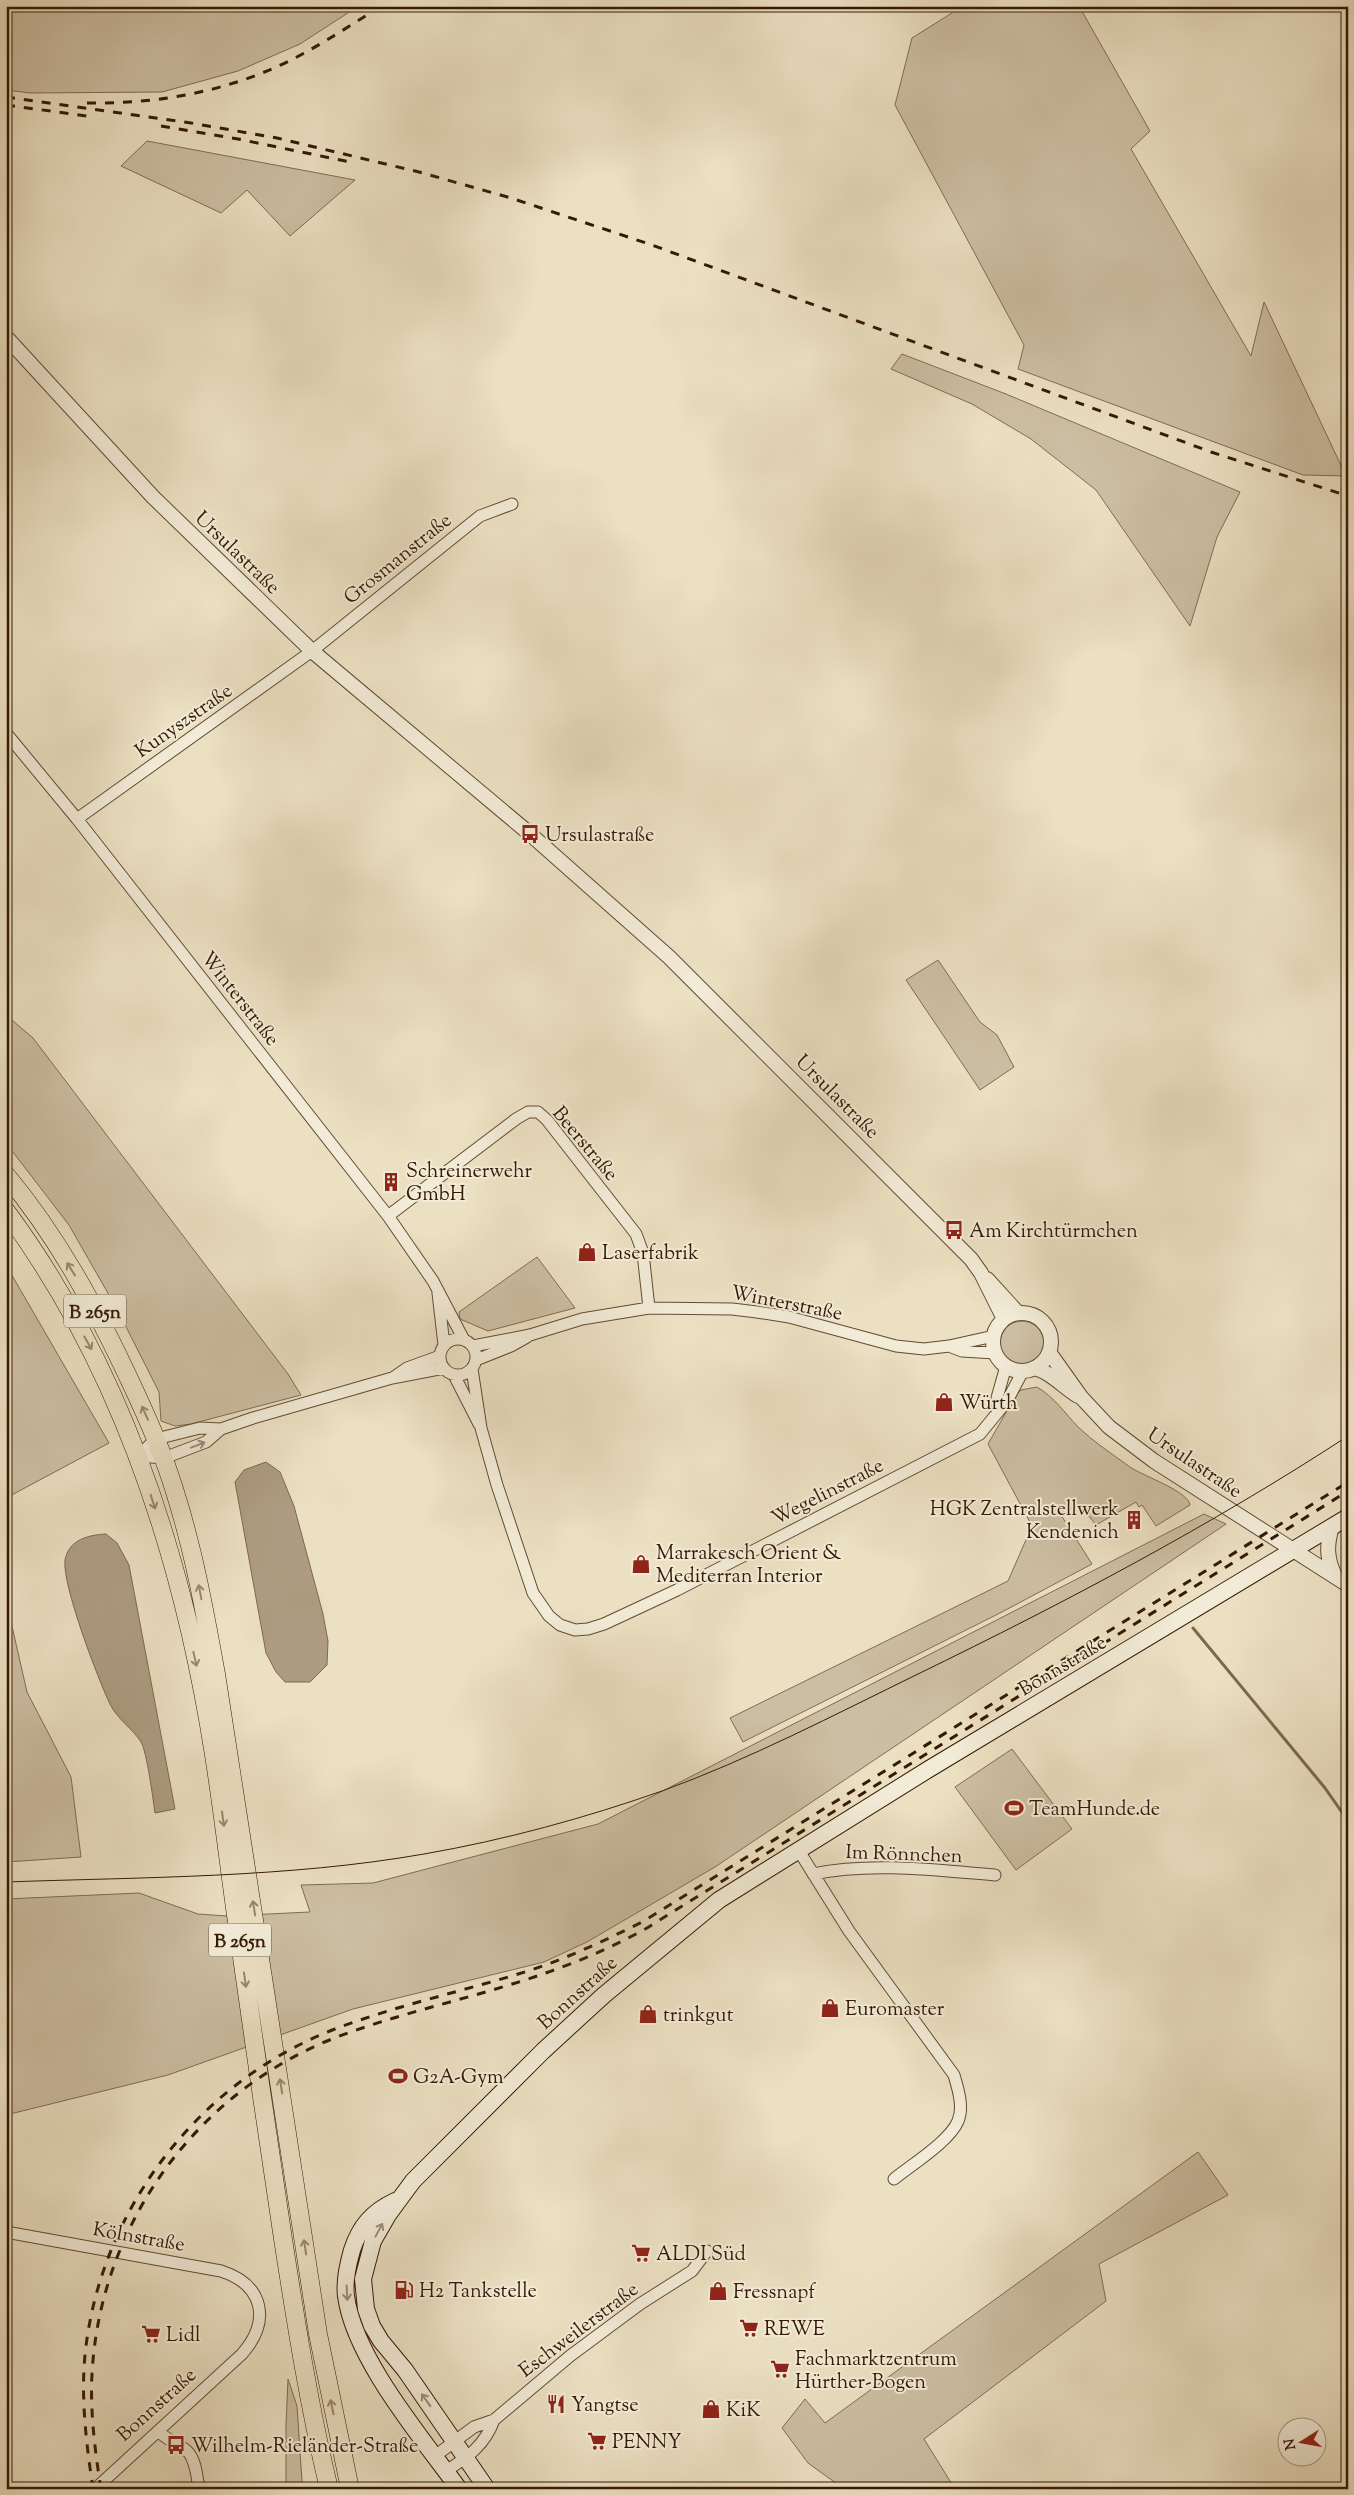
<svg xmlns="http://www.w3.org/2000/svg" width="1354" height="2495" font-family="'Sorts Mill Goudy',serif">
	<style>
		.green { fill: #ccbea2; stroke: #806c52 }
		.water { fill: #ad9c81; stroke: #7d684f }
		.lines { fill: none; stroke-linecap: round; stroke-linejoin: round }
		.stream { stroke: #7d684f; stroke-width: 3 }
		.minor-casing { stroke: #624b33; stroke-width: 13 }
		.tertiary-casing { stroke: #624b33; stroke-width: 16 }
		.secondary-casing { stroke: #351903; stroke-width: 18 }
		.primary-casing { stroke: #351903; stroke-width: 19 }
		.minor { stroke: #f2ebd7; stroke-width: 11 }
		.tertiary { stroke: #f2ebd7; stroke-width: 14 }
		.secondary { stroke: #f2ebd7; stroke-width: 16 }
		.primary { stroke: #ebe0c2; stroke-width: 18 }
		.tram { stroke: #351903; stroke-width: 1 }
		.rail { stroke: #351903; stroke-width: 3; stroke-dasharray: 9 9; stroke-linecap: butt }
		.oneway { stroke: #99866c }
		.oneway2 { stroke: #9d8c78 }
		.labels { text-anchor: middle; stroke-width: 4; stroke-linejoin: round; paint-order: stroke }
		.shield { fill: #f2ebd7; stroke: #6e5843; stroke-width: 1 }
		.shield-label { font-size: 19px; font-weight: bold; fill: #351903 }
		.street-label { font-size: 20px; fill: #351903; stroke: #f2ebd7 }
		.poi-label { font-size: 20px; fill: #351903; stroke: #f2ebd7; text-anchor: start }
	</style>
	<rect width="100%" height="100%" fill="#ebe0c2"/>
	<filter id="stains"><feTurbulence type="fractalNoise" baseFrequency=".004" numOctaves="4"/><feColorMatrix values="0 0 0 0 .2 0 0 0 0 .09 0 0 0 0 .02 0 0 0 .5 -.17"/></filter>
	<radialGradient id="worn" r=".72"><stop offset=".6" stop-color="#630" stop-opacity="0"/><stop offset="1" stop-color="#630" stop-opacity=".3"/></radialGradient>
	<path class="green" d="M6 6H357V7L300 44 238 71 162 92 30 93 6 90Z
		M963 6H1079L1150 131 1131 149 1251 356 1264 302 1346 476 1303 475 1018 369 1024 345 895 105 912 38Z
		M147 141 355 180 290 236 247 190 221 213 121 166Z
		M902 354 1006 394 1240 492 1217 537 1190 626 1096 490 1031 439 972 404 891 369Z
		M938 960 980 1022 997 1035 1014 1067 980 1090 906 980Z
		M6 1015 33 1038 288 1374 301 1395 191 1424 175 1426 161 1421 159 1392 117 1309 69 1225 6 1143Z
		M537 1257 575 1308 488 1331 460 1319 459 1312Z
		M6 1265 109 1443 6 1498Z
		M1000 1343a22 22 0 1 1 44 0a22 22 0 1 1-44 0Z
		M1037 1387C1054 1397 1065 1413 1078 1427 1094 1442 1112 1454 1130 1467 1143 1476 1188 1491 1190 1505L1156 1526 1142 1505 1139 1507 1136 1502 1096 1525 1079 1504 1061 1515 1092 1564 1002 1612 743 1742 730 1718 1008 1581 1032 1526 988 1444 1016 1395 1021 1390Z
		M1204 1514 1226 1524 715 1867 587 1942 544 1962 353 2009 168 2075 6 2115V1899L139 1893 198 1914 227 1916 310 1912 301 1885 373 1883 598 1824Z
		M6 1600 27 1692 71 1777 81 1857 6 1862Z
		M1012 1749 1072 1829 1016 1870 955 1787Z
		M1198 2152 1228 2195 1099 2264 1106 2301 924 2439 955 2489H844L808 2463 782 2428 805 2399 825 2423Z
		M288 2379 297 2406 302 2481 305 2489H286V2426Z"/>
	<path class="water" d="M266 1462 280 1472 294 1506 323 1614 328 1641 327 1665 310 1682H285L276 1672 266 1653 235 1482 244 1470Z
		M106 1534 117 1543 129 1565 175 1809 155 1813C153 1799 147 1752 141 1742 133 1729 117 1719 110 1704 98 1679 62 1585 65 1560 69 1539 89 1535 106 1534Z"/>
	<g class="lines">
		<path class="stream" d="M1193 1628 1325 1788 1348 1821"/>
		<g class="minor-casing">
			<path id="minor" d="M6 733 77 819 388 1216 433 1281 464 1340
				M77 819 312 651 480 516 512 504
				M388 1216 516 1119 528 1112H538L547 1120 636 1234 643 1253 649 1308
				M438 1293 444 1345
				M440 1357a18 18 0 1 1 36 0a18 18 0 1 1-36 0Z
				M473 1346 530 1335 582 1319 649 1308 732 1309 757 1312 789 1317 896 1346 924 1349 949 1346 994 1336
				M949 1346 962 1351 995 1353
				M476 1360 511 1346 527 1337
				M472 1369 481 1428 497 1485 533 1593 549 1616 560 1625 575 1630 588 1629 604 1624 677 1590 980 1434 1007 1401 1023 1371
				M454 1375 479 1424
				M394 1377 407 1368 440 1356
				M997 1410V1398L1006 1366
				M138 1456 164 1458 206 1442 221 1429 253 1418 392 1378 444 1368
				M138 1456 156 1439 200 1428 221 1429
				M799 1851 849 1931 954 2075C958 2089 964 2107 958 2121 950 2141 911 2165 894 2179
				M813 1874C871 1862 935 1870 995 1875
				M6 2232 221 2271C264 2285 271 2321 242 2354L95 2489
				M158 2431C168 2441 178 2443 187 2451 196 2459 197 2478 199 2489
				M435 2456 474 2427 494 2420 570 2356 640 2304 692 2271 707 2251
				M446 2471C468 2457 485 2445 494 2420"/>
		</g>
		<g class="tertiary-casing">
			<path id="tertiary" d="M6 337 153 497 312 651 530 834 669 957 971 1259 981 1273 1004 1319
				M987 1279 1018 1313
				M993 1342a29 29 0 1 1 58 0a29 29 0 1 1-58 0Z
				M1049 1352 1081 1397 1109 1427 1154 1461 1348 1585
				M1034 1368C1051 1372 1063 1387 1078 1396
				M1332 1527C1326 1546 1327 1559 1335 1576"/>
		</g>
		<g class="secondary-casing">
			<path id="secondary" d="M395 2201C372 2212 360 2226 352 2250 348 2264 344 2281 346 2296 354 2358 422 2438 459 2489
				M487 2489 405 2370 381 2341 372 2326 366 2309 363 2279 373 2241 388 2215 413 2181 543 2051 604 1995 719 1900 929 1769 1348 1517"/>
		</g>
		<g class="primary-casing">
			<path id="primary" d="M6 1175C58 1237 97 1310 131 1383 148 1419 164 1455 175 1492 194 1552 205 1613 216 1674L318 2334 350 2489
				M6 1211C123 1369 184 1563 214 1755 222 1806 228 1857 235 1908 251 2018 266 2129 283 2239 296 2323 309 2406 329 2489"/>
		</g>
		<use href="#minor" class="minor"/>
		<use href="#tertiary" class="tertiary"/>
		<use href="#secondary" class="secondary"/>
		<use href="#primary" class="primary"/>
		<path class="tram" d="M6 1882C145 1877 287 1878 424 1854 505 1840 585 1818 662 1791 750 1759 834 1715 918 1674 1066 1602 1210 1526 1348 1436"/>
		<path class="rail" d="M6 97 191 123 277 138 419 172 511 198 652 245 1211 452 1348 496
			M87 103C157 104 226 92 289 61 321 45 351 25 381 6
			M6 105 94 117
			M161 126 238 139 355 163
			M93 2489C86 2441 80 2394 86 2346 104 2204 202 2080 335 2029 398 2005 464 1991 528 1971 568 1958 606 1940 644 1921L1348 1482
			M101 2489C95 2451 90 2412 92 2374 100 2224 197 2091 337 2037 411 2009 489 1995 562 1967 592 1956 620 1943 647 1928L1348 1491"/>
	</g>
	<defs><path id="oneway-shaft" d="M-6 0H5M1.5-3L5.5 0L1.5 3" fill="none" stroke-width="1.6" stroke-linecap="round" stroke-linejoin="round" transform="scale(1.25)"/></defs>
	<g class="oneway">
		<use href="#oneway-shaft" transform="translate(71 1269) rotate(-122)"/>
		<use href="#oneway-shaft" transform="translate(88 1343) rotate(61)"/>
		<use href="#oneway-shaft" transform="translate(145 1413) rotate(-114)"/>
		<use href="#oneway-shaft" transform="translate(153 1502) rotate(72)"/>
		<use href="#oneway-shaft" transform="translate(200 1592) rotate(-101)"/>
		<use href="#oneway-shaft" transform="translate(195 1659) rotate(77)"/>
		<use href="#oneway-shaft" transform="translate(223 1819) rotate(82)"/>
		<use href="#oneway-shaft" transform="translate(254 1908) rotate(-99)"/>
		<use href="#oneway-shaft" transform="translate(245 1980) rotate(82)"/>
		<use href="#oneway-shaft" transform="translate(281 2086) rotate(-99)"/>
		<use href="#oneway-shaft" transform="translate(305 2247) rotate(-99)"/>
		<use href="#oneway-shaft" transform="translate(332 2407) rotate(-102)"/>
	</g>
	<g class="oneway2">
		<use href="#oneway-shaft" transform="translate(198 1445) rotate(-21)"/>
		<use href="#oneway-shaft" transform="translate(379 2230) rotate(-62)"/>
		<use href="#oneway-shaft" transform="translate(347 2293) rotate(87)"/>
		<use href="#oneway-shaft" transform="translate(426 2400) rotate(-125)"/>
	</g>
	<defs>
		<g id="bus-bare" transform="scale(1.5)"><path d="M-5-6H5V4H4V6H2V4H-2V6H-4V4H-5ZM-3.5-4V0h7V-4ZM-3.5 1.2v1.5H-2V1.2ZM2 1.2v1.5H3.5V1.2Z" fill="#8f2418" stroke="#f2ebd7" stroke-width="2.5" paint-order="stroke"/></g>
		<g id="building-bare" transform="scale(1.5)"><path d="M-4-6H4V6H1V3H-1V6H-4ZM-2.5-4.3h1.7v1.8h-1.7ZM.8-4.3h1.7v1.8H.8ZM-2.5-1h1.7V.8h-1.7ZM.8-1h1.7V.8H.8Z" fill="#8f2418" stroke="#f2ebd7" stroke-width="2.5" paint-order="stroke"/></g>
		<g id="shop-bare" transform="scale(1.5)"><path d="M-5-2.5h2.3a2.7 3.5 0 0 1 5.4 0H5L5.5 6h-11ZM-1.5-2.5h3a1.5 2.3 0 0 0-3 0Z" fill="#8f2418" stroke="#f2ebd7" stroke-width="2.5" paint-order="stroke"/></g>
		<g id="stadium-bare" transform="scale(1.5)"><path d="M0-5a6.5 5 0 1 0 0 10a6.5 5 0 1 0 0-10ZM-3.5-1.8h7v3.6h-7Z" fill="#8f2418" stroke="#f2ebd7" stroke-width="2.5" paint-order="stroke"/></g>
		<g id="supermarket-bare" transform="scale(1.5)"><path d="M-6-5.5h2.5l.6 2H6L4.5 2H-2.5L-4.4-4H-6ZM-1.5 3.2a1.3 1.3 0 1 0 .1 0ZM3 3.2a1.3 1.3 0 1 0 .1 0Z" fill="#8f2418" stroke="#f2ebd7" stroke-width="2.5" paint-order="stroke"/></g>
		<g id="fuel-bare" transform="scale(1.5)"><path d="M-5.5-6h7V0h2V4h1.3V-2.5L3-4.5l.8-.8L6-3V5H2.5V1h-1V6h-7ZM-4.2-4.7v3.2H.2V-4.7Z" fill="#8f2418" stroke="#f2ebd7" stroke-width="2.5" paint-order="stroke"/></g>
		<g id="restaurant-bare" transform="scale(1.5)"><path d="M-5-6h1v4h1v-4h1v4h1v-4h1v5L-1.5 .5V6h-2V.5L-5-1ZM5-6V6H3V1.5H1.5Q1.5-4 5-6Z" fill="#8f2418" stroke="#f2ebd7" stroke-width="2.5" paint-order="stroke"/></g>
	</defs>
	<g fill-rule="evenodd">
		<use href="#bus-bare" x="530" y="834"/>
		<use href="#building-bare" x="391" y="1182"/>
		<use href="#bus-bare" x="954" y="1230"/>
		<use href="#shop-bare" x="587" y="1252"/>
		<use href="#shop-bare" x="944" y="1402"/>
		<use href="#building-bare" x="1134" y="1520"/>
		<use href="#shop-bare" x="641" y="1564"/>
		<use href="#stadium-bare" x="1014" y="1808"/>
		<use href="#shop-bare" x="830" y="2008"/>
		<use href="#shop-bare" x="648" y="2014"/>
		<use href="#stadium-bare" x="398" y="2076"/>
		<use href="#supermarket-bare" x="641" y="2253"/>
		<use href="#fuel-bare" x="404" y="2290"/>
		<use href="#shop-bare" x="718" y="2291"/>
		<use href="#supermarket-bare" x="749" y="2328"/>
		<use href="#supermarket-bare" x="151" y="2334"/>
		<use href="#supermarket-bare" x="780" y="2369"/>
		<use href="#restaurant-bare" x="556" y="2404"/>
		<use href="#shop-bare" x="711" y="2409"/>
		<use href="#supermarket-bare" x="597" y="2441"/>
		<use href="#bus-bare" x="176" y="2445"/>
	</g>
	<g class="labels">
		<g class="shield">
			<rect x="64" y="1294.5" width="62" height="33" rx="4"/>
			<rect x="209" y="1923.5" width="62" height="33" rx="4"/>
		</g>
		<g class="shield-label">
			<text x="95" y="1318">B 265n</text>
			<text x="240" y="1947">B 265n</text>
		</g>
		<g class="street-label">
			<text transform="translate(238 552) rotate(44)" y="7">Ursulastraße</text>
			<text transform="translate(397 558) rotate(-39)" y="7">Grosmanstraße</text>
			<text transform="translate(183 720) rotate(-35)" y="7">Kunyszstraße</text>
			<text transform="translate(241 998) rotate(52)" y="7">Winterstraße</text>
			<text transform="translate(838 1096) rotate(45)" y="7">Ursulastraße</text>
			<text transform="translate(586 1143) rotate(50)" y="7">Beerstraße</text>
			<text transform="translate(787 1302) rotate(11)" y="7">Winterstraße</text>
			<text transform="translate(1195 1462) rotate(34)" y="7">Ursulastraße</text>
			<text transform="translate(827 1491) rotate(-27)" y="7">Wegelinstraße</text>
			<text transform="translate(1062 1665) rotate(-31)" y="7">Bonnstraße</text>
			<text transform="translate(904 1853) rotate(2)" y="7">Im Rönnchen</text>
			<text transform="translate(577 1992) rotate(-42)" y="7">Bonnstraße</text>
			<text transform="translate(139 2236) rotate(10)" y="7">Kölnstraße</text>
			<text transform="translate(578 2329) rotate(-37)" y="7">Eschweilerstraße</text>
			<text transform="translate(156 2404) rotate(-42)" y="7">Bonnstraße</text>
		</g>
		<g class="poi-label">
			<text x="545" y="841">Ursulastraße</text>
			<text x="406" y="1177">Schreinerwehr<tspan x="406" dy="23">GmbH</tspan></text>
			<text x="969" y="1237">Am Kirchtürmchen</text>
			<text x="602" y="1259">Laserfabrik</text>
			<text x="959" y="1409">Würth</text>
			<text x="1119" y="1515" text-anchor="end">HGK Zentralstellwerk<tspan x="1119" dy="23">Kendenich</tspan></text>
			<text x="656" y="1559">Marrakesch Orient &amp;<tspan x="656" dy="23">Mediterran Interior</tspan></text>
			<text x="1029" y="1815">TeamHunde.de</text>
			<text x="845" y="2015">Euromaster</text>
			<text x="663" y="2021">trinkgut</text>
			<text x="413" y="2083">G2A-Gym</text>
			<text x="656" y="2260">ALDI Süd</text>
			<text x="419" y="2297">H2 Tankstelle</text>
			<text x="733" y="2298">Fressnapf</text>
			<text x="764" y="2335">REWE</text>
			<text x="166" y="2341">Lidl</text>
			<text x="795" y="2365">Fachmarktzentrum<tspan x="795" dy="23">Hürther-Bogen</tspan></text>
			<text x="571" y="2411">Yangtse</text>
			<text x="726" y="2416">KiK</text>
			<text x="612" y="2448">PENNY</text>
			<text x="191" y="2452">Wilhelm-Rieländer-Straße</text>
		</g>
	</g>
	<rect width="1354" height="2495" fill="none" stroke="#ebe0c2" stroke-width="25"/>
	<rect x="8" y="8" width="1339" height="2480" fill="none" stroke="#351903" stroke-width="2.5"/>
	<rect x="12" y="12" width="1329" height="2470" fill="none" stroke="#351903"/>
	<g transform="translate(1302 2442) rotate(259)"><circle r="24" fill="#f2ebd7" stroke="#a69782"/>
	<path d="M0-4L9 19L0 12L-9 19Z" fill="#8f2418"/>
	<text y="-8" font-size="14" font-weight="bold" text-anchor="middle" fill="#351903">N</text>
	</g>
	<rect width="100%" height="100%" filter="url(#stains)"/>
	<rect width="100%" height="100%" fill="url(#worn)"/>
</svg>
